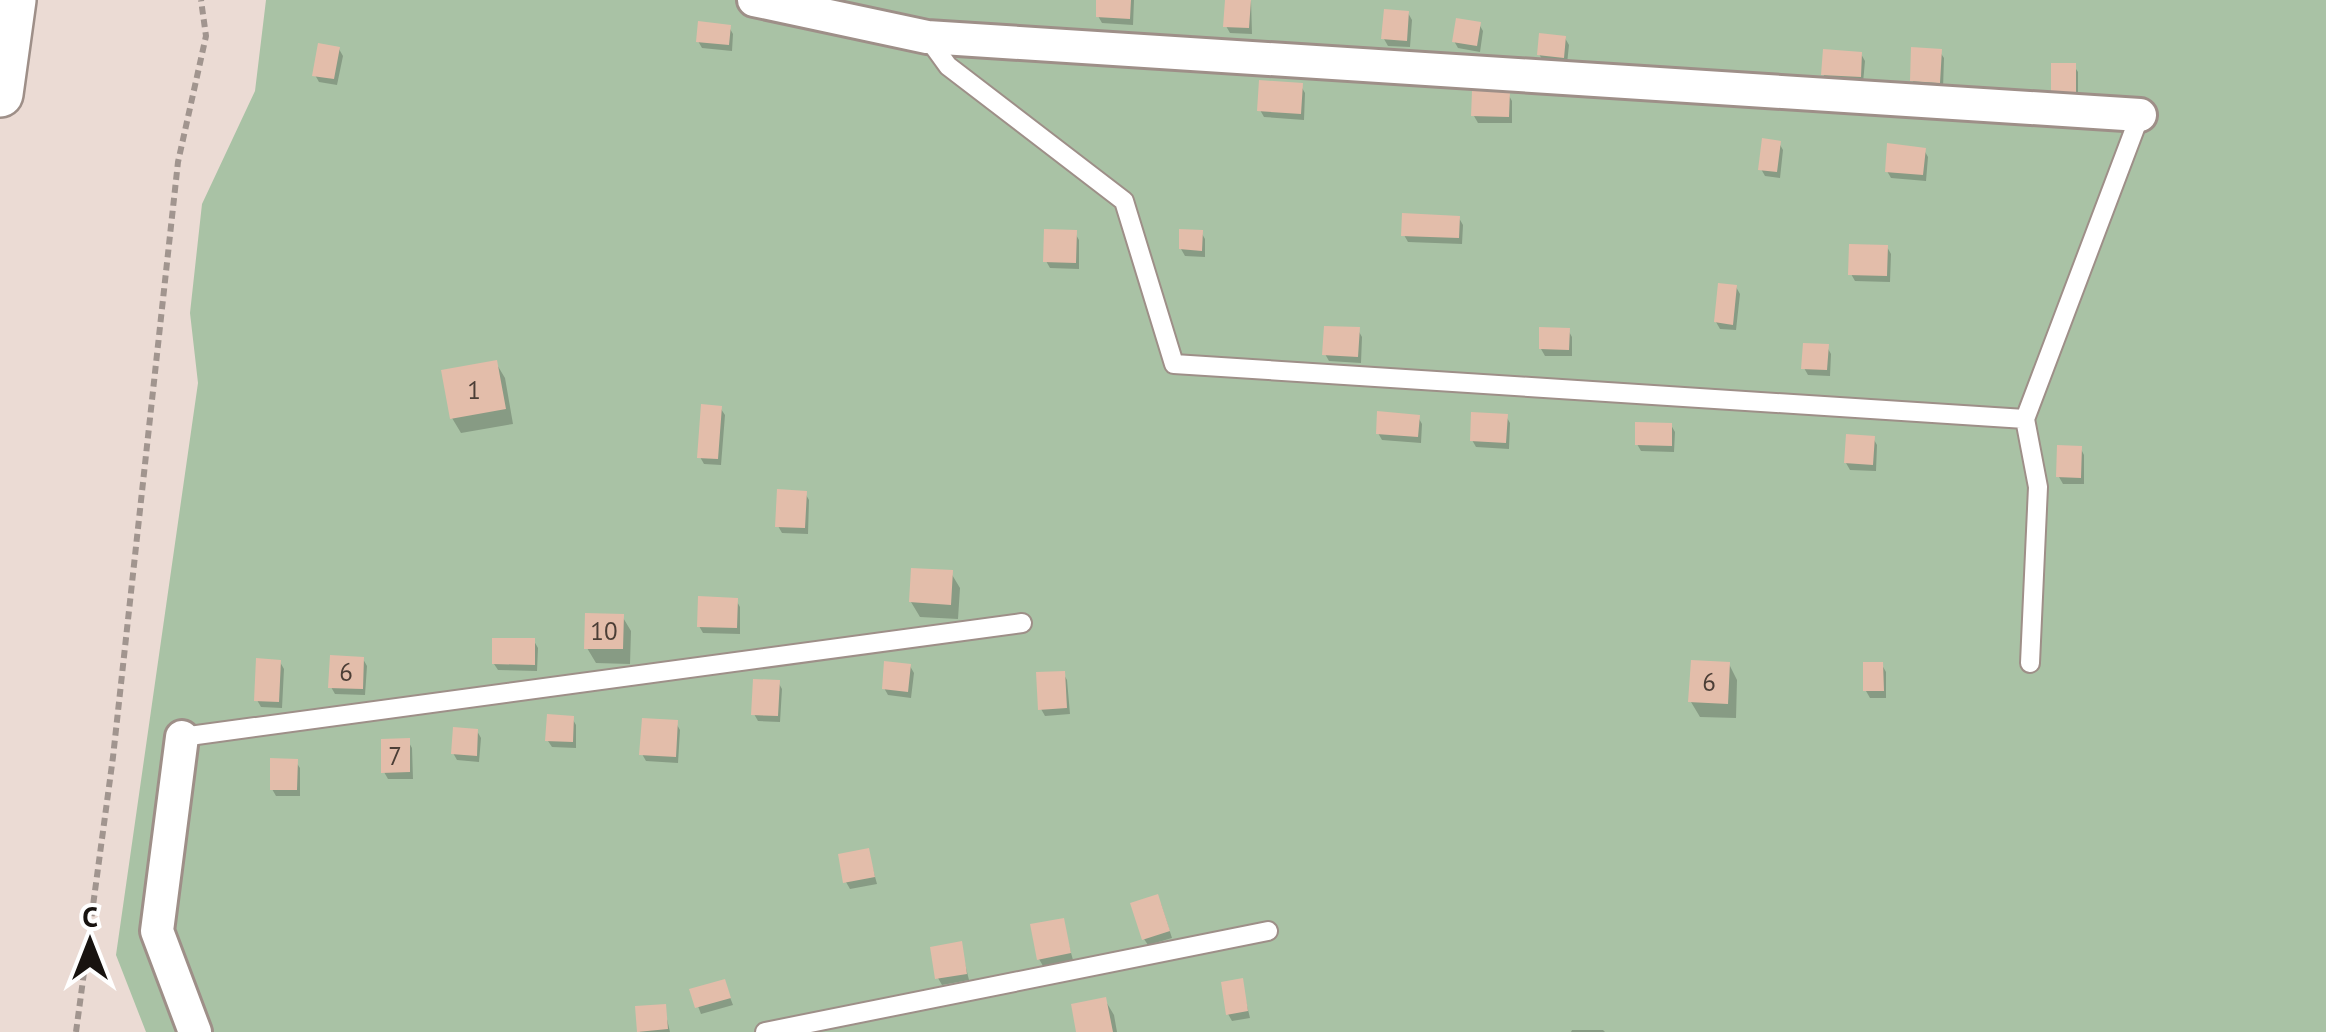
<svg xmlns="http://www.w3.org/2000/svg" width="2326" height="1032" font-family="'PT Sans',sans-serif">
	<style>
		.green { fill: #a9c2a5 }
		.shadow { fill: #0003 }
		.building { fill: #e3bdaa }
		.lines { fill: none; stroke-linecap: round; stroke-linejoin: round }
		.lane-casing { stroke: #9e8f88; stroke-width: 22 }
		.street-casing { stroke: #9e8f88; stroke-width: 38 }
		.secondary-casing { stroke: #9e8f88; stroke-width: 50 }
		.path { stroke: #a1958f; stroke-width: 6; stroke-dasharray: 8 5; stroke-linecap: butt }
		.lane { stroke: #fff; stroke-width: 18 }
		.street { stroke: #fff; stroke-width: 32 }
		.secondary { stroke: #fff; stroke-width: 45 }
		.labels { text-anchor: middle; stroke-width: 8; stroke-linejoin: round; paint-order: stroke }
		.number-label { font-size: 25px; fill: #4b3e36 }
	</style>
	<rect width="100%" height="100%" fill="#ebdbd4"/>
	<path class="green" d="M266 0H2326V1032H146L116 955 198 383 190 313 202 204 255 91Z"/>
	<path class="shadow" d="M1099 0H1134L1133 25 1102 23 1098 16Z
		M1227 0H1251L1252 34 1230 33 1226 26Z
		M1408 13 1412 20 1410 47 1388 46 1384 39Z
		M1479 24 1483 31 1480 52 1458 48 1454 41Z
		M729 27 733 34 732 51 702 48 698 41Z
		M1565 38 1569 45 1567 64 1543 61 1539 54Z
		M339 49 343 56 337 85 319 82 315 75Z
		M1940 52 1944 58 1943 89 1916 87 1912 80Z
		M1861 54 1865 61 1863 83 1827 81 1823 74Z
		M2074 66 2078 72V100H2058Z
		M1301 86 1305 93 1304 120 1264 117 1260 110Z
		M1508 94 1512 101V123H1478L1474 116Z
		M1779 143 1783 150 1780 178 1765 176 1761 169Z
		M1924 150 1928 157 1926 181 1891 178 1887 171Z
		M1459 218 1463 225 1462 244 1408 242 1404 235Z
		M1201 232 1205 239V257L1185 256 1181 249Z
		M1075 233 1079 240V269L1050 268 1046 261Z
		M1887 247 1891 254 1890 282 1855 281 1851 274Z
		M1736 287 1740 294 1736 330 1720 329 1716 322Z
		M1358 330 1362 337 1361 363 1329 361 1325 354Z
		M1568 330 1572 337V356H1545L1541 349Z
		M1827 347 1831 354 1830 376 1808 375 1804 368Z
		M496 363 505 378 513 424 461 433 452 418Z
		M721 409 725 415 721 465 704 464 700 457Z
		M1506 416 1510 423 1509 449 1476 447 1472 440Z
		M1418 417 1422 424 1421 443 1382 440 1378 433Z
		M1671 425 1675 432 1674 452 1641 451 1637 444Z
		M1873 438 1877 445 1876 471 1850 470 1846 463Z
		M2081 449 2084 455V484H2063L2059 477Z
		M805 493 809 500 808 534 782 533 778 526Z
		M951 573 960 588 958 619 920 617 911 602Z
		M736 600 740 607V634L703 633 699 626Z
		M622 616 631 631 630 664 596 663 587 648Z
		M534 641 538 648 537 671 498 670 494 664Z
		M363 659 367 666 365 695 335 694 331 687Z
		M280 662 284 669 282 708 261 707 257 700Z
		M1729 664 1737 680 1736 718 1700 717 1691 702Z
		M1882 665 1886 672V698H1870L1866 691Z
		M910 666 914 673 911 698 888 695 884 688Z
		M1063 673 1067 680 1070 714 1045 716 1041 709Z
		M778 682 782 689 780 722 758 721 754 714Z
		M572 718 576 725V748L552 747 548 741Z
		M676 723 680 730 678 763 646 761 642 754Z
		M477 731 481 738 479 762 457 760 453 753Z
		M408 741 412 748 413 779H388L384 772Z
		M296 762 300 768V796H276L272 789Z
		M868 851 877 884 850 889 846 882Z
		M1161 904 1172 938 1148 945 1144 939Z
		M1062 920 1073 960 1043 966 1039 959Z
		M960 944 969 980 942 985 938 978Z
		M1241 981 1250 1018 1232 1021 1228 1014Z
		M724 982 733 1005 701 1014 692 991Z
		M1105 1000 1114 1015 1117 1032H1079Z
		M664 1006 670 1032H640L638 1008Z
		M1572 1030H1603L1605 1032H1571Z"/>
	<path class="building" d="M1096 0H1131L1130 19 1096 17Z
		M1225 0H1251L1249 28 1223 27Z
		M1384 9 1409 11 1407 41 1381 39Z
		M1456 18 1481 22 1477 46 1452 42Z
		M698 21 731 25 729 45 696 42Z
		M1539 33 1566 36 1564 58 1537 55Z
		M318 43 340 47 334 79 312 76Z
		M1911 47 1942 49 1940 83 1910 81Z
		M1823 49 1862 52 1861 77 1821 75Z
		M2051 63H2076V94H2051Z
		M1259 80 1303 83 1301 114 1257 111Z
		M1472 91H1510L1509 117 1471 116Z
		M1762 138 1781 141 1777 172 1758 170Z
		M1887 143 1926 148 1923 175 1885 172Z
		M1402 213 1460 216 1459 238 1401 236Z
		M1044 229 1077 230 1076 263 1043 262Z
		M1179 229 1203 230 1202 251 1179 249Z
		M1849 244 1888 245 1887 276 1848 275Z
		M1718 283 1737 285 1733 325 1714 322Z
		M1324 326 1360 327 1358 357 1322 355Z
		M1539 327 1570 328 1569 350 1539 349Z
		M1803 343 1829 344 1827 370 1801 369Z
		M497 360 506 409 450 419 441 370Z
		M701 404 722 406 718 459 697 458Z
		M1377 411 1420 415 1418 437 1376 434Z
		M1471 412 1508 414 1506 443 1470 441Z
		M1635 422 1672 423V446L1635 445Z
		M1846 434 1875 436 1873 465 1844 463Z
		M2057 445 2082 446 2081 478 2056 477Z
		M777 489 807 491 805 528 775 527Z
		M911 568 953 570 951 605 909 602Z
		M698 596 738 598 737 628 697 627Z
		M585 613 624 614 623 649H584Z
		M492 638H535V665L492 664Z
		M330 655 364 657 363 689 328 688Z
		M256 658 281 660 279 702 254 701Z
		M1691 660 1730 662 1728 704 1688 702Z
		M884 661 911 664 908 692 882 689Z
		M1863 662H1883L1884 691H1863Z
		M1065 671 1067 708 1038 710 1036 672Z
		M753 679 780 680 778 716 751 715Z
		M547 714 574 716 573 742 545 741Z
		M642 718 678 720 676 757 639 755Z
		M453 727 478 729 477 756 451 754Z
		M410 738V772L381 773V739Z
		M270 758 298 759 297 790H270Z
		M869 848 875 877 843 883 838 854Z
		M1158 894 1170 931 1142 940 1130 903Z
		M1064 918 1071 953 1037 960 1030 924Z
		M962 941 967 974 935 979 930 947Z
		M1243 978 1248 1011 1226 1015 1221 982Z
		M725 979 731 998 695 1008 689 989Z
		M1106 997 1113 1032H1076L1071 1004Z
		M666 1004 668 1029 637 1032 635 1006Z"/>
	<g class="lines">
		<g class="lane-casing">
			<path id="lane" d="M927 37 948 66 1124 201 1174 364 2025 419
				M2030 663 2038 487 2025 419 2140 115
				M182 737 1022 623
				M765 1032 1268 931"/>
		</g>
		<g class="street-casing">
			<path id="street" d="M754 0 927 37 2140 115
				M182 737 157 931 195 1032"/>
		</g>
		<g class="secondary-casing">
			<path id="secondary" d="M0 94 13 0"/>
		</g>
		<path class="path" d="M76 1032 113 757 178 162 206 36 201 0"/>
		<use href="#lane" class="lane"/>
		<use href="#street" class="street"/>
		<use href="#secondary" class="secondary"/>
	</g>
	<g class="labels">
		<g class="number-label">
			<text x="474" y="399">1</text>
			<text x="604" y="640">10</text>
			<text x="346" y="681">6</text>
			<text x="1709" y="691">6</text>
			<text x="395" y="765">7</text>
		</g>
	</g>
	<g transform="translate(90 942)" stroke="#ffffff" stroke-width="8" paint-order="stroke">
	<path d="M0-8L18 38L0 25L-18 38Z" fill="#181310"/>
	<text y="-15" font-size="28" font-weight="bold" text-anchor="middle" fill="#181310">С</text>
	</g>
</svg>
